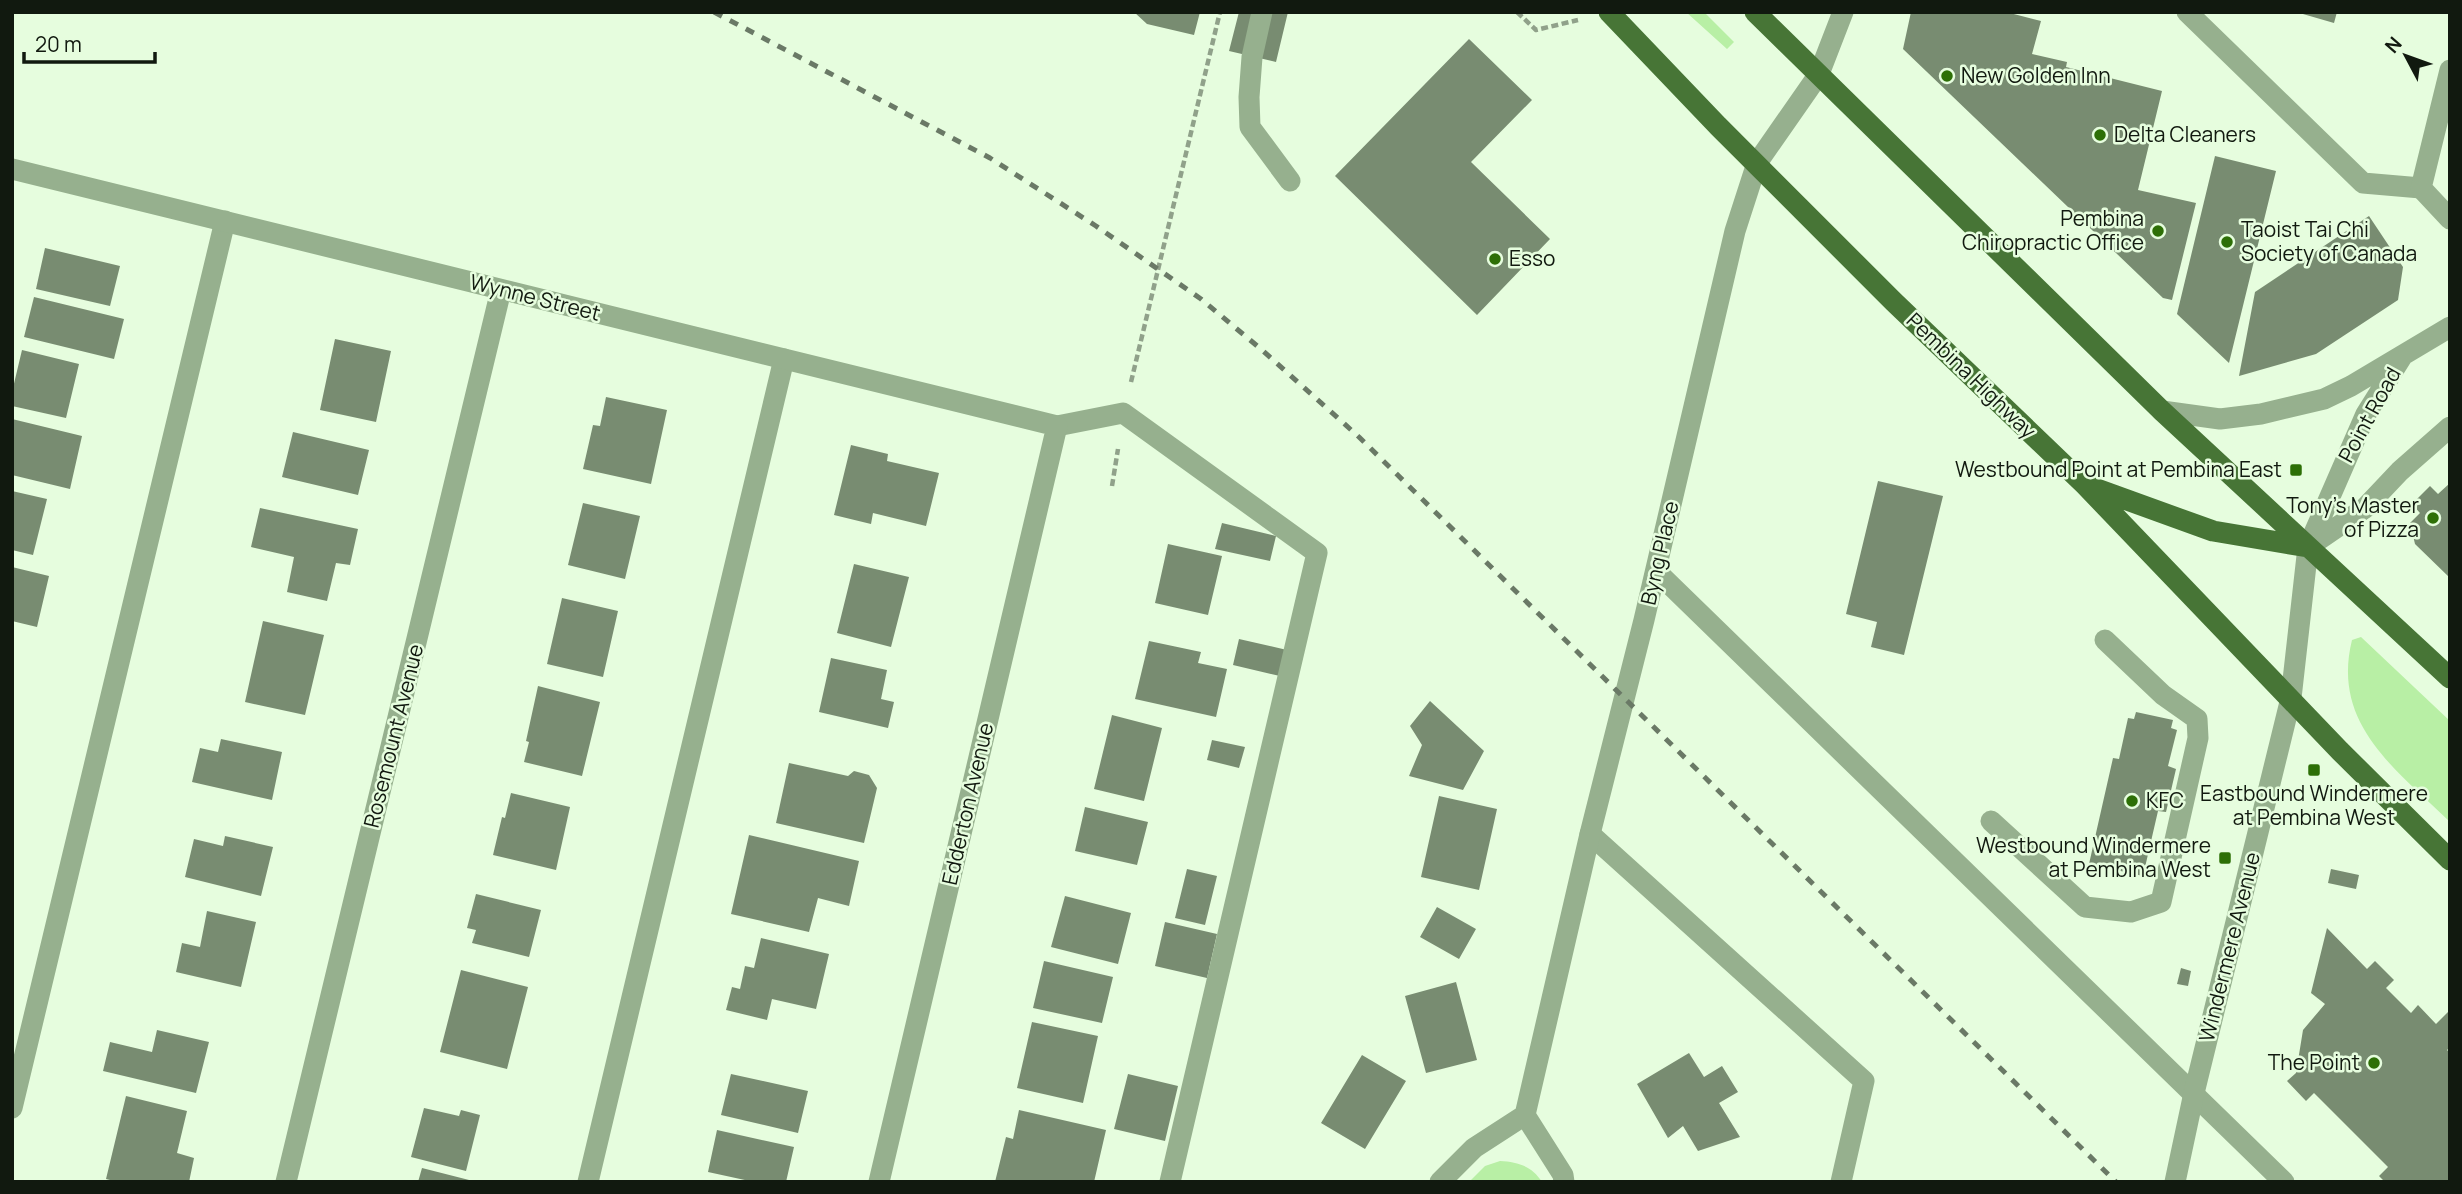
<svg xmlns="http://www.w3.org/2000/svg" width="2462" height="1194" font-family="Manrope,sans-serif">
	<style>
		.green { fill: #b8efa5 }
		.building { fill: #788c71 }
		.lines { fill: none; stroke-linecap: round; stroke-linejoin: round }
		.path { stroke: #90a18a; stroke-width: 4.5; stroke-dasharray: 7 3.5; stroke-linecap: butt }
		.service { stroke: #96b08e; stroke-width: 21 }
		.minor { stroke: #96b08e; stroke-width: 21 }
		.tertiary { stroke: #96b08e; stroke-width: 21 }
		.primary { stroke: #477536; stroke-width: 21 }
		.rail { stroke: #6a7966; stroke-width: 5; stroke-dasharray: 9 9; stroke-linecap: butt }
		.poi-dot { fill: #2d6f06; stroke: #e6fdde; stroke-width: 2.5 }
		.labels { text-anchor: middle; stroke-width: 5; stroke-linejoin: round; paint-order: stroke }
		.poi-label { font-size: 21px; fill: #11190f; stroke: #e6fdde; text-anchor: start }
		.street-label { font-size: 21px; fill: #11190f; stroke: #e6fdde }
	</style>
	<rect width="100%" height="100%" fill="#e6fdde"/>
	<path class="green" d="M1686 12H1704L1734 42 1727 49Z
		M2361 637 2450 721V822C2396 769 2331 725 2352 640Z
		M1500 1161C1518 1162 1532 1166 1542 1182H1469L1485 1166Z"/>
	<path class="building" d="M1134 12H1200L1194 35 1147 24Z
		M1239 12H1288L1276 62 1229 51Z
		M1911 12H2006L2041 21 2032 54 2067 62 2066 67 2162 91 2138 190 2196 203 2172 300 2163 298 1903 49Z
		M2296 12H2337L2334 23Z
		M1469 39 1532 100 1471 162 1550 239 1477 315 1335 176Z
		M2215 156 2276 171 2229 363 2177 314Z
		M2369 216 2403 267 2398 300 2316 354 2239 376 2255 292Z
		M45 248 120 266 110 306 36 289Z
		M34 297 124 319 114 359 24 337Z
		M335 339 391 351 376 422 320 410Z
		M22 350 79 364 66 418 12 406V392Z
		M606 397 667 410 651 484 583 469 593 425 600 426Z
		M12 419 82 436 70 489 12 475Z
		M293 432 369 450 358 495 282 477Z
		M851 445 888 454 887 461 939 473 926 526 873 513 871 524 834 515Z
		M1878 481 1943 496 1904 655 1871 647 1877 622 1846 614Z
		M2450 483V578L2415 544 2410 523 2420 513 2412 504 2430 486 2438 494Z
		M12 491 47 499 33 555 12 550Z
		M583 503 640 516 625 579 568 565Z
		M260 508 358 529 350 565 336 563 327 601 287 592 294 557 251 547Z
		M1222 523 1276 536 1270 561 1215 549Z
		M1168 544 1222 556 1208 615 1155 603Z
		M854 564 909 577 891 647 837 633Z
		M12 567 49 576 37 627 12 621Z
		M562 598 618 611 603 677 547 664Z
		M263 621 324 635 305 715 245 702Z
		M1239 639 1287 650 1280 676 1233 665Z
		M1149 641 1201 652 1198 663 1227 669 1216 717 1135 699Z
		M831 658 887 670 881 699 894 702 888 728 819 712Z
		M538 686 600 702 582 776 524 762 529 742 526 741Z
		M1430 701 1484 751 1463 790 1409 776 1422 745 1410 726Z
		M2136 712 2173 720 2171 728 2177 730 2168 766 2176 769 2166 812 2158 811 2143 876 2089 864 2113 758 2119 759 2128 718 2134 719Z
		M1112 715 1162 728 1144 801 1094 789Z
		M221 739 282 752 272 800 192 782 200 748 218 752Z
		M1212 740 1245 747 1239 768 1207 760Z
		M789 763 848 776 854 771 869 775 877 788 864 843 776 823Z
		M511 793 570 807 556 870 493 855 502 817 505 818Z
		M1439 796 1497 809 1479 890 1421 877Z
		M1085 807 1148 822 1137 865 1075 851Z
		M749 835 859 861 849 906 818 898 809 932 731 914Z
		M225 836 273 847 261 896 185 877 194 839 223 846Z
		M1187 869 1217 876 1205 925 1175 918Z
		M2331 869 2359 875 2356 889 2328 883Z
		M476 894 541 910 529 957 472 943 476 930 467 928Z
		M1065 896 1131 913 1118 964 1051 947Z
		M1437 907 1476 929 1459 959 1420 937Z
		M207 911 256 922 241 987 176 972 182 943 200 947Z
		M1165 922 1217 934 1207 978 1155 966Z
		M2327 928 2367 969 2375 961 2394 980 2386 988 2411 1013 2418 1005 2436 1024 2450 1010V1047L2447 1050 2450 1053V1182H2385L2379 1176 2388 1167 2314 1093 2306 1101 2287 1081 2296 1073 2303 1030 2325 1004 2311 993Z
		M761 938 829 954 816 1009 772 999 767 1020 726 1010 732 987 740 989 745 966 754 968Z
		M1044 961 1113 977 1102 1023 1033 1008Z
		M2181 968 2191 971 2188 986 2177 984Z
		M461 970 528 987 507 1069 440 1052Z
		M1456 982 1477 1060 1426 1073 1405 996Z
		M1032 1022 1098 1036 1083 1103 1017 1088Z
		M157 1030 209 1042 196 1093 103 1071 110 1042 152 1052Z
		M1689 1053 1704 1077 1722 1066 1738 1092 1719 1103 1740 1137 1698 1151 1683 1126 1668 1138 1637 1084Z
		M1362 1055 1406 1081 1365 1149 1321 1123Z
		M731 1074 808 1091 798 1133 721 1115Z
		M1128 1074 1178 1086 1165 1141 1114 1129Z
		M126 1096 187 1111 177 1153 194 1158 189 1182H118L106 1179Z
		M424 1108 459 1116 461 1110 480 1115 466 1171 411 1157Z
		M1019 1110 1106 1130 1094 1182H995L1006 1137 1013 1139Z
		M717 1130 794 1147 786 1182H754L708 1172Z
		M422 1168 473 1181V1182H418Z"/>
	<g class="lines">
		<path class="path" d="M1517 12 1536 30 1578 20
			M1131 382 1220 12
			M1112 486 1118 449"/>
		<path class="service" d="M1262 12 1252 57 1249 97 1250 127 1290 181
			M2187 12 2363 183 2421 188
			M1057 426 1123 413 1317 553 1170 1182
			M1656 571 2284 1182
			M1991 821 2085 907 2131 912 2161 902 2198 738 2197 719 2163 695 2105 640
			M1590 834 1864 1081 1841 1182
			M12 1108 225 221
			M588 1182 784 359"/>
		<path class="minor" d="M2450 70 2421 188 2450 219
			M12 169 1057 426 879 1182
			M286 1182 501 290
			M1440 1182 1474 1148 1525 1115
			M1564 1182 1563 1175 1525 1115 1590 834 1644 620 1735 231 1757 163 1819 74 1843 12"/>
		<path class="tertiary" d="M2162 411 2220 419 2261 414 2324 399 2351 386 2450 327
			M2308 547 2365 508 2400 471 2450 427
			M2175 1182 2194 1093 2291 698 2308 547 2366 414 2403 355"/>
		<path class="primary" d="M1609 12 1718 126 1894 302 2085 485 2340 751 2450 860
			M1755 12 2162 411 2450 678
			M2091 487 2213 531 2308 547"/>
		<path class="rail" d="M714 12 990 158 1096 226 1201 299 1262 350 1359 437 2116 1182"/>
	</g>
	<g class="poi-dot">
		<circle cx="1947" cy="76" r="7"/>
		<circle cx="2100" cy="135" r="7"/>
		<circle cx="2158" cy="231" r="7"/>
		<circle cx="2227" cy="242" r="7"/>
		<circle cx="1495" cy="259" r="7"/>
		<rect x="2289" y="463" width="14" height="14" rx="3.5"/>
		<circle cx="2433" cy="518" r="7"/>
		<rect x="2307" y="763" width="14" height="14" rx="3.5"/>
		<circle cx="2132" cy="801" r="7"/>
		<rect x="2218" y="851" width="14" height="14" rx="3.5"/>
		<circle cx="2374" cy="1063" r="7"/>
	</g>
	<g class="labels">
		<g class="poi-label">
			<text x="1961" y="83">New Golden Inn</text>
			<text x="2114" y="142">Delta Cleaners</text>
			<text x="2144" y="226" text-anchor="end">Pembina<tspan x="2144" dy="24">Chiropractic Office</tspan></text>
			<text x="2241" y="237">Taoist Tai Chi<tspan x="2241" dy="24">Society of Canada</tspan></text>
			<text x="1509" y="266">Esso</text>
			<text x="2282" y="477" text-anchor="end">Westbound Point at Pembina East</text>
			<text x="2419" y="513" text-anchor="end">Tony's Master<tspan x="2419" dy="24">of Pizza</tspan></text>
			<text x="2314" y="801" text-anchor="middle">Eastbound Windermere<tspan x="2314" dy="24">at Pembina West</tspan></text>
			<text x="2146" y="808">KFC</text>
			<text x="2211" y="853" text-anchor="end">Westbound Windermere<tspan x="2211" dy="24">at Pembina West</tspan></text>
			<text x="2360" y="1070" text-anchor="end">The Point</text>
		</g>
		<g class="street-label">
			<text transform="translate(535 298) rotate(14)" y="7">Wynne Street</text>
			<text transform="translate(1971 376) rotate(44)" y="7">Pembina Highway</text>
			<text transform="translate(2370 415) rotate(-61)" y="7">Point Road</text>
			<text transform="translate(1660 553) rotate(-77)" y="7">Byng Place</text>
			<text transform="translate(394 736) rotate(-76)" y="7">Rosemount Avenue</text>
			<text transform="translate(968 804) rotate(-77)" y="7">Edderton Avenue</text>
			<text transform="translate(2230 947) rotate(-76)" y="7">Windermere Avenue</text>
		</g>
	</g>
	<rect width="2462" height="1194" fill="none" stroke="#11190f" stroke-width="28"/>
	<g transform="translate(2406 56) rotate(311)" stroke="#e6fdde" stroke-width="5" paint-order="stroke">
	<path d="M0-5L12 26L0 18L-12 26Z" fill="#11190f"/>
	<text y="-10" font-size="19" font-weight="bold" text-anchor="middle" fill="#11190f">N</text>
	</g>
	<path d="M24 52v10h131v-10" fill="none" stroke="#11190f" stroke-width="3.5"/>
	<text x="35" y="52" font-size="21" fill="#11190f" stroke="#e6fdde" stroke-width="5" paint-order="stroke">20 m</text>
</svg>
